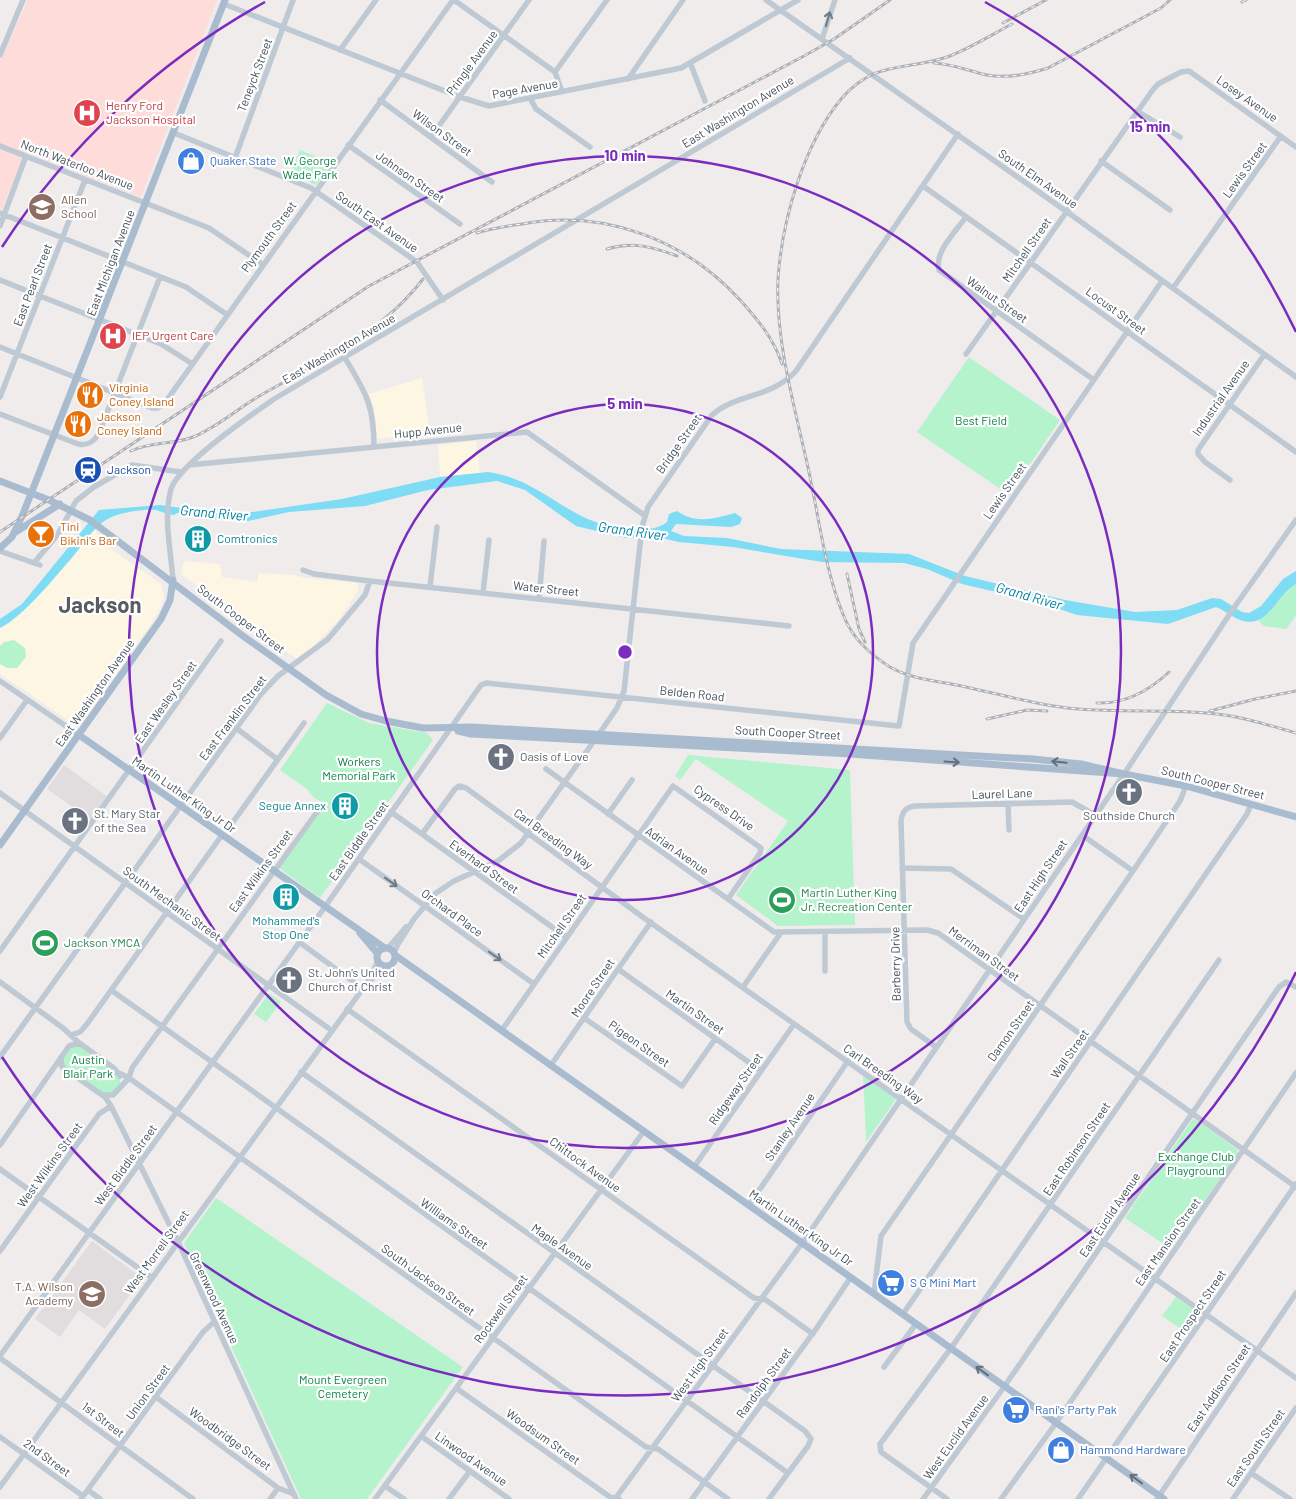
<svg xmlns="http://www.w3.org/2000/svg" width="1296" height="1499" font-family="Barlow,sans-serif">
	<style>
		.commercial { fill: #fdf6e3 }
		.education { fill: #e1ddde }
		.medical { fill: #fddcd9 }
		.green { fill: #b5f3cd }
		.water { fill: #7edcf4 }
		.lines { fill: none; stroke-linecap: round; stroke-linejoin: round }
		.minor { stroke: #bec9d4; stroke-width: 5.5 }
		.major { stroke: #a9bccf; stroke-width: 7 }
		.rail-casing { stroke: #aeb2b8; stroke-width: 3 }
		.rail { stroke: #fff; stroke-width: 1; stroke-dasharray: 4; stroke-linecap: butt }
		.oneway { stroke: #6e7a86 }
		.oneway2 { stroke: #62707e }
		.ring { fill: none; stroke: #7b2cbf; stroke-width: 2.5 }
		.labels { text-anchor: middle; stroke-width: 4.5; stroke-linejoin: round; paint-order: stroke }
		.street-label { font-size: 12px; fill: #43505c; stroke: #fff }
		.health-label { font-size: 12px; fill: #be3a42; stroke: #fff; text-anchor: start }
		.shop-label { font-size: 12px; fill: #366cbe; stroke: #fff; text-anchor: start }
		.park-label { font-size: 12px; fill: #0d8448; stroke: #fff }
		.education-label { font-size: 12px; fill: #785e54; stroke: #fff; text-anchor: start }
		.food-label { font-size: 12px; fill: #c56008; stroke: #fff; text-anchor: start }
		.transit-label { font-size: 12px; fill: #164399; stroke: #fff; text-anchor: start }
		.culture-label { font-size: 12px; fill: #0d838f; stroke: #fff; text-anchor: start }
		.worship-label { font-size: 12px; fill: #5b616d; stroke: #fff; text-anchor: start }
		.leisure-label { font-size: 12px; fill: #27864d; stroke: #fff; text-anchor: start }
		.water-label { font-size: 14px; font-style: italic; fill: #0281a2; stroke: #fff }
		.town-label { font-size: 22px; font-weight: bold; fill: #595d62; stroke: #fff }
		.centre { fill: #7b2cbf; stroke: #fff; stroke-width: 2.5 }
		.ring-label { font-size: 15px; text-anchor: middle; font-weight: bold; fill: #7b2cbf; stroke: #fff; stroke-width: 4.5; stroke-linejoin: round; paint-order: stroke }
	</style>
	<rect width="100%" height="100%" fill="#f0ecec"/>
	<path class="commercial" d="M422 378 430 433 377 439 374 408 369 394Z
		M476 441 480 473 440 477 438 445Z
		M94 530 103 539 102 543 161 584 164 597 161 606 153 621 82 723H72L0 674V628L10 623 52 581Z
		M184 561 220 564 222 577 257 582 259 573 295 575 298 577 357 583 359 589 341 617 310 650 297 659 181 574Z"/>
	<path class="education" d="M64 765 108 797 91 820 47 789Z
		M92 1241 142 1278 105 1329 79 1310 60 1337 35 1319Z"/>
	<path class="medical" d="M28 0H217L141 197 25 152 2 210 0 209V61Z"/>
	<path class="green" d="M300 150 332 163 316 185 290 174Z
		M969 357 1060 420 1009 495 917 432Z
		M1296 584V616L1286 629 1264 626 1257 619C1275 613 1279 593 1296 584Z
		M14 640 25 648 26 657 17 668H7L0 664V646L4 642Z
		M327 703 369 723 427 733 433 740 320 898 279 868 324 803 314 798 307 789 280 770Z
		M688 755 850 770 855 925 778 926 736 895 788 821 696 759 680 780 675 776Z
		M269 993 281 1002 266 1022 254 1014Z
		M74 1043C85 1050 128 1070 119 1086 117 1090 111 1094 108 1097L61 1064 69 1046Z
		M863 1076 896 1099 866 1142V1137Z
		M1195 1119 1237 1149 1238 1153 1171 1249 1125 1218 1192 1120Z
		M216 1198 463 1367 367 1499H301L184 1243Z
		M1176 1297 1199 1313 1200 1316 1188 1334 1162 1316Z"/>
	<path class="water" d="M488 472C546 480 570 528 634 529 648 529 656 530 667 522L669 514 677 511C695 524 714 519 735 513L742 518 740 524 731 527 676 524 671 531 684 536 727 538 781 549 909 554 965 576 1065 600 1135 612 1177 610 1212 598 1221 599 1242 612 1249 613 1261 606 1283 579 1296 571V584C1276 594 1269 630 1240 620 1232 617 1224 610 1216 607L1168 624 1077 615 1039 602 962 584 927 569 904 563 822 562 733 547 679 542 657 537 626 538 576 526 525 490 497 481 428 490 365 506 289 512 248 521 212 519 177 513 174 515C167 515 161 511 156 510 143 509 126 512 114 516 95 523 83 545 71 559 52 580 25 615 0 628V619L22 604 99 510 160 505 218 513H246L342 499 440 477Z"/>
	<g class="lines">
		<path class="minor" d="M454 0 555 72 562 92
			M766 0 1070 214 1296 377
			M224 4 460 97 489 106 681 68 798 0
			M822 39 835 0
			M340 50 376 0
			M0 55 23 0
			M691 65 705 101
			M555 72 607 0
			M628 79 683 0
			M530 98 536 109 590 147
			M380 100 492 182
			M1137 111 1180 137
			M174 133 311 188 417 262 443 300
			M431 137 529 0
			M348 145 460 224
			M0 146 209 228 262 264
			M235 158 293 0
			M1101 161 1170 210
			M923 186 1296 452
			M0 213 186 287 226 314
			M966 217C956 231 934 252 939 270L1094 380
			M0 226 26 156
			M0 280 161 344 191 363
			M1173 288 1281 136
			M0 347 152 408H157L164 404 453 0
			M966 354 1152 91 1158 84 1181 72 1189 71 1296 147
			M345 358C366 393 374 405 374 447
			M0 397 85 180
			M0 414 78 444C88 446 94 442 99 433L160 277
			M189 465 527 432 644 515
			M1230 480 1205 462 1198 454V450L1264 355
			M0 551 40 565
			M34 563 58 534 76 501 94 487 132 465 181 472
			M303 570 314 574 370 581 789 626
			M173 580C171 552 163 517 171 489 179 464 251 415 274 399L850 58
			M430 587 437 527
			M483 593 489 540
			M539 599 544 541
			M0 681 79 735
			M236 728 277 759
			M599 734 617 708 624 691 642 527 648 507 712 415C737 393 770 399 796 371L958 134
			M0 738 27 700
			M546 769 774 932 927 930 938 933 1296 1187
			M0 793 331 1030
			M1008 804 1009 830
			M391 812 566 937
			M608 814 632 780
			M228 829 304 723
			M422 834 455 789 459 786 466 788 644 918 1296 1378
			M1082 835 1133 871
			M359 859 534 984
			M902 868 951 869 1024 919
			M299 942 362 988
			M388 948 406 927
			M0 951 221 641
			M394 953 398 944 414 919 436 893 454 881 498 861 521 843 594 741
			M618 969 761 1071
			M825 971V932
			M372 979 384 965
			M0 982 63 1028 78 1042 115 1069 120 1076
			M743 987 780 934
			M111 990 788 1473
			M347 1009 754 1298 766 1300 813 1334
			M584 1018 682 1086 715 1039
			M502 1030 673 786 761 848 760 853 728 899
			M71 1035 80 1032 87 1024 222 835
			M936 1047 911 1029 907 1022 901 821C902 813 905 807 915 806L1072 802 1095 815
			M0 1057 261 694 278 676 328 639 365 595 370 581
			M61 1058 62 1067 105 1097 111 1106 180 1246 296 1499
			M551 1065 651 922
			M301 1072 805 1431 811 1439 808 1446 769 1499
			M119 1073 129 1078 646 1447 658 1449 728 1499
			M102 1095H113L129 1078 132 1068 322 805
			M0 1145 69 1046 79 1043
			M694 1167 794 1024
			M0 1169 151 1277
			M749 1205 848 1061
			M0 1251 99 1114 111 1106
			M874 1294 881 1236 1133 871 1180 801 1186 786
			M903 1314 1247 814 1251 804
			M0 1356 322 911 481 685 486 683 899 726 913 643 1162 281
			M0 1358 193 1499
			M884 1367 916 1324
			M456 1388 610 1497 619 1499
			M156 1397 278 1488 294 1494
			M421 1436 509 1499
			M0 1437 83 1496
			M1251 1473 1290 1499
			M385 1486 404 1499
			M0 1487 367 983 378 961
			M88 1490 100 1499
			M81 1499 203 1332 214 1322
			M270 1499 278 1488
			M375 1499 644 1131
			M449 1499 470 1471
			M615 1499 805 1239 1124 774 1233 609 1296 520
			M692 1499 816 1329 851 1277
			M923 1499 1004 1387 1279 987 1286 982 1296 987
			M947 1499 881 1452 880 1444 954 1344 1219 960
			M1001 1499 1056 1423 1296 1073
			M1078 1499 1296 1184
			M1157 1499 1296 1293
			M1233 1499 1296 1408"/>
		<path class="major" d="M0 481 49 500 90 520 243 636 326 695 361 714 386 721 423 728 472 727 592 734 1033 759 1081 764 1124 774
			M14 533 60 504
			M0 548 12 537 23 514 225 0
			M458 731 471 734 850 754 1124 774 1186 786 1296 817
			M79 735 385 948
			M0 845 161 619 170 600 173 580
			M360 933 377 953
			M377 957a9 9 0 1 1 18 0a9 9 0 1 1-18 0Z
			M395 955 1164 1499"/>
		<g class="rail-casing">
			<path id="rail" d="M1242 2 1246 0
				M1003 23 1046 0
				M1012 24C991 35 969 49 947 57 905 71 875 60 842 98 804 143 782 220 778 279 775 344 797 414 810 477 820 524 826 575 845 619 854 640 871 655 890 667 912 680 941 681 966 687 1003 695 1041 706 1079 709 1129 713 1181 708 1231 716 1253 720 1275 727 1296 733
				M934 63C953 64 969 71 987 75 1007 79 1029 74 1048 68L1161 8 1170 0
				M477 233C492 228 507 226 522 224 604 209 685 239 741 301 758 320 774 339 782 364
				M607 249C633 241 653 247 677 256
				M131 451C151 441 173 445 193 437 218 427 238 408 261 395 319 362 381 334 423 279
				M0 532 369 286 804 56 834 39 890 0
				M847 574 859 629 865 642
				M1097 703C1125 704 1149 691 1169 672
				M1210 711 1255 699 1296 691
				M987 719 1027 710 1047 711"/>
		</g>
		<use href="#rail" class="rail"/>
	</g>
	<defs><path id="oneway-shaft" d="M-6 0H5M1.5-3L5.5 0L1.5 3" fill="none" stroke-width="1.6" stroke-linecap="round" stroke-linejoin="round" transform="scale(1.25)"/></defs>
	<g class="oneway">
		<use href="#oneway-shaft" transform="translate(828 19) rotate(-74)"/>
		<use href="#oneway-shaft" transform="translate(391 882) rotate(36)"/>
		<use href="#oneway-shaft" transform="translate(495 956) rotate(35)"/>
	</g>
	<g class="oneway2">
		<use href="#oneway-shaft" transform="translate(952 762) rotate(4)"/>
		<use href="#oneway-shaft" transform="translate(1059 762) rotate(-174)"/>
		<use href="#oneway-shaft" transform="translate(982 1371) rotate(-144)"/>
		<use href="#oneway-shaft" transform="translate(1136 1479) rotate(-144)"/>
	</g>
	<g class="ring">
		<circle cx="625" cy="652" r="248"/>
		<circle cx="625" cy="652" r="496"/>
		<path d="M1296 972A743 743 0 0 1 2 1057M2 247A743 743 0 0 1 265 2M985 2A743 743 0 0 1 1296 332"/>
	</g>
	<defs>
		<g id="hospital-disc" transform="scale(1.4375)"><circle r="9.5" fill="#e0444e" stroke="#fff"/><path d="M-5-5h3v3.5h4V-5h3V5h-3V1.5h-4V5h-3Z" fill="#fff"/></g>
		<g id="shop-disc" transform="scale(1.4375)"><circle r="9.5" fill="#3f7fe0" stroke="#fff"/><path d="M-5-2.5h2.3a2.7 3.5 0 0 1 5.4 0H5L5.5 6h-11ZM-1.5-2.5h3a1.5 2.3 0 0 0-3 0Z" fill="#fff"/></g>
		<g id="school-disc" transform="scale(1.4375)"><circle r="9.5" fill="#8d6e63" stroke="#fff"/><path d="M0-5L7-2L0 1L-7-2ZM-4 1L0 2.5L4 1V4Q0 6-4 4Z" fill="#fff"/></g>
		<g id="restaurant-disc" transform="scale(1.4375)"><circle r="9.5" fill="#e8710a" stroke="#fff"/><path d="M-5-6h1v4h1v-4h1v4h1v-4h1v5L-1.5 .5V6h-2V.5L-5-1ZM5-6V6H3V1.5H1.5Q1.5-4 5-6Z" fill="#fff"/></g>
		<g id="station-disc" transform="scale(1.4375)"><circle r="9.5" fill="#1a4fb4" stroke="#fff"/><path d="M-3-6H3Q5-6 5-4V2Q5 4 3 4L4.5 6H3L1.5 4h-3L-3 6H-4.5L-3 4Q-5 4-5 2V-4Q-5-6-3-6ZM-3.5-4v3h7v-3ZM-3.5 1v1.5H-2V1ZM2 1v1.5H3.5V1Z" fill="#fff"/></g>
		<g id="bar-disc" transform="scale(1.4375)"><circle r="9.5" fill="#e8710a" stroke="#fff"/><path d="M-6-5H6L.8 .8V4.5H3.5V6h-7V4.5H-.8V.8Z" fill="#fff"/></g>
		<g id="building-disc" transform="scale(1.4375)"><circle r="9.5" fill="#0f9aa8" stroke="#fff"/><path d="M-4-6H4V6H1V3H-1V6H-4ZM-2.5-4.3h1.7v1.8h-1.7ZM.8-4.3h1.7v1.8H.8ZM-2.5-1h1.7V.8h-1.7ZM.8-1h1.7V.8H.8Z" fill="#fff"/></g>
		<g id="church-disc" transform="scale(1.4375)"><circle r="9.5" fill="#6b7280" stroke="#fff"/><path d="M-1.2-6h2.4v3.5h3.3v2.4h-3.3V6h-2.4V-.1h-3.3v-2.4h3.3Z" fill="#fff"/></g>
		<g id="stadium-disc" transform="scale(1.4375)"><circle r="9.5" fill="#2e9e5b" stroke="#fff"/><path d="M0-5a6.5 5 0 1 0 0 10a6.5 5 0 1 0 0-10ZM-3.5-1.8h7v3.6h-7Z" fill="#fff"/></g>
		<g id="supermarket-disc" transform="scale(1.4375)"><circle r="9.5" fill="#3f7fe0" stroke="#fff"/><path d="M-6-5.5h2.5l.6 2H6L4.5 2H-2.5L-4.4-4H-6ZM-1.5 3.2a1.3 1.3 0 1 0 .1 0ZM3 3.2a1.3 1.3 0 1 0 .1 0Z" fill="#fff"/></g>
	</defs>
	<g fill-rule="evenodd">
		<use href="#hospital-disc" x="87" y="113"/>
		<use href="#shop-disc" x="191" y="161"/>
		<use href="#school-disc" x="42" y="207"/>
		<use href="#hospital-disc" x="113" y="336"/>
		<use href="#restaurant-disc" x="90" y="395"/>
		<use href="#restaurant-disc" x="78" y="424"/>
		<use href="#station-disc" x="88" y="470"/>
		<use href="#bar-disc" x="41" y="534"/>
		<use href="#building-disc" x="198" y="539"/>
		<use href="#church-disc" x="501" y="757"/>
		<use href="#church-disc" x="1129" y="792"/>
		<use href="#building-disc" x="345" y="806"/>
		<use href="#church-disc" x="75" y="821"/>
		<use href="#building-disc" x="286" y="897"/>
		<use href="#stadium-disc" x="782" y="900"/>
		<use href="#stadium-disc" x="45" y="943"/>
		<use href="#church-disc" x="289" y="980"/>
		<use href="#supermarket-disc" x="891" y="1283"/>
		<use href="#school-disc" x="92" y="1294"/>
		<use href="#supermarket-disc" x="1016" y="1410"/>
		<use href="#shop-disc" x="1061" y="1450"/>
	</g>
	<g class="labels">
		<g class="street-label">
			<text transform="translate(472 63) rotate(-54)" y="4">Pringle Avenue</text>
			<text transform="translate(255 75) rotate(-69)" y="4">Teneyck Street</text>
			<text transform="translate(525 89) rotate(-10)" y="4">Page Avenue</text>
			<text transform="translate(1247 99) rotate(35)" y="4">Losey Avenue</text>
			<text transform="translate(738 112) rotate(-31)" y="4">East Washington Avenue</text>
			<text transform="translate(442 133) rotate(36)" y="4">Wilson Street</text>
			<text transform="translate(77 165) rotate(21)" y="4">North Waterloo Avenue</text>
			<text transform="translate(1245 170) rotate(-54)" y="4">Lewis Street</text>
			<text transform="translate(410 177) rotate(35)" y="4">Johnson Street</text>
			<text transform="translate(1038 179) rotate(35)" y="4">South Elm Avenue</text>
			<text transform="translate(377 222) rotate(35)" y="4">South East Avenue</text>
			<text transform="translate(269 237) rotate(-54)" y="4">Plymouth Street</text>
			<text transform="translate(1027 250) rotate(-55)" y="4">Mitchell Street</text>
			<text transform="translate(111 263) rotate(-69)" y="4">East Michigan Avenue</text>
			<text transform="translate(33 285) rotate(-69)" y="4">East Pearl Street</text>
			<text transform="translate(997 300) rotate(35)" y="4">Walnut Street</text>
			<text transform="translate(1116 311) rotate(36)" y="4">Locust Street</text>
			<text transform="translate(339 349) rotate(-30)" y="4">East Washington Avenue</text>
			<text transform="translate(1221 398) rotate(-55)" y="4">Industrial Avenue</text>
			<text transform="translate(428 431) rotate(-6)" y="4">Hupp Avenue</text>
			<text transform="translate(679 444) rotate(-55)" y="4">Bridge Street</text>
			<text transform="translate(1005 491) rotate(-55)" y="4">Lewis Street</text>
			<text transform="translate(546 589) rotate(6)" y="4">Water Street</text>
			<text transform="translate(241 619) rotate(37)" y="4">South Cooper Street</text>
			<text transform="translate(95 693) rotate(-55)" y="4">East Washington Avenue</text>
			<text transform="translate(692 694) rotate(6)" y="4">Belden Road</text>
			<text transform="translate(166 702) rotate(-55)" y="4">East Wesley Street</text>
			<text transform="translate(233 718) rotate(-53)" y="4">East Franklin Street</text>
			<text transform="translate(788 733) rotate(3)" y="4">South Cooper Street</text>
			<text transform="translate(1213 783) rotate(14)" y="4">South Cooper Street</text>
			<text transform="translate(1002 794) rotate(-2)" y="4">Laurel Lane</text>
			<text transform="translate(184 795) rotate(35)" y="4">Martin Luther King Jr Dr</text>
			<text transform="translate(724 808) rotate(35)" y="4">Cypress Drive</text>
			<text transform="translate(553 839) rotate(36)" y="4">Carl Breeding Way</text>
			<text transform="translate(359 841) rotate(-55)" y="4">East Biddle Street</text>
			<text transform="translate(677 851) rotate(35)" y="4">Adrian Avenue</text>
			<text transform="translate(484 867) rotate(36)" y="4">Everhard Street</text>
			<text transform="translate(261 871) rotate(-54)" y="4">East Wilkins Street</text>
			<text transform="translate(1041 876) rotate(-56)" y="4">East High Street</text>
			<text transform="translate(172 904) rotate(36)" y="4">South Mechanic Street</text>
			<text transform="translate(452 913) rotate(36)" y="4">Orchard Place</text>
			<text transform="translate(562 926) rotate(-55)" y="4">Mitchell Street</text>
			<text transform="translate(984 954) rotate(36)" y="4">Merriman Street</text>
			<text transform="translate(896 964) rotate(-91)" y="4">Barberry Drive</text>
			<text transform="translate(593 988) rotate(-56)" y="4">Moore Street</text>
			<text transform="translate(695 1012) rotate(35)" y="4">Martin Street</text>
			<text transform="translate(1011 1031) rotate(-55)" y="4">Damon Street</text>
			<text transform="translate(639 1044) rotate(35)" y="4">Pigeon Street</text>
			<text transform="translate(1070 1054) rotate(-55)" y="4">Wall Street</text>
			<text transform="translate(883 1074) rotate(35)" y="4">Carl Breeding Way</text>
			<text transform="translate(736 1089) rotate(-55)" y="4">Ridgeway Street</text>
			<text transform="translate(790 1127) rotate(-56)" y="4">Stanley Avenue</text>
			<text transform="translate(1077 1149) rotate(-56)" y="4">East Robinson Street</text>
			<text transform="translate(50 1165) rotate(-54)" y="4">West Wilkins Street</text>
			<text transform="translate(126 1165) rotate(-54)" y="4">West Biddle Street</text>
			<text transform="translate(585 1165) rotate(36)" y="4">Chittock Avenue</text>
			<text transform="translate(1110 1215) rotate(-56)" y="4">East Euclid Avenue</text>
			<text transform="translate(454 1224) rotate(35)" y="4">Williams Street</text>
			<text transform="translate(801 1228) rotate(35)" y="4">Martin Luther King Jr Dr</text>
			<text transform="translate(1168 1242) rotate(-55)" y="4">East Mansion Street</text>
			<text transform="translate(562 1247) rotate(35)" y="4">Maple Avenue</text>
			<text transform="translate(157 1252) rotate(-54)" y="4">West Morrell Street</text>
			<text transform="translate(428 1280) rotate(36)" y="4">South Jackson Street</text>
			<text transform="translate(214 1298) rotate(65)" y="4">Greenwood Avenue</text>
			<text transform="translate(501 1309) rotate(-54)" y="4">Rockwell Street</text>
			<text transform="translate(1193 1316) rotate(-56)" y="4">East Prospect Street</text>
			<text transform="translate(700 1365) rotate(-54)" y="4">West High Street</text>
			<text transform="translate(764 1383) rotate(-54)" y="4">Randolph Street</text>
			<text transform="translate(1219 1388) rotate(-56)" y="4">East Addison Street</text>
			<text transform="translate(148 1392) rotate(-54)" y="4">Union Street</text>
			<text transform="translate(103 1420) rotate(37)" y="4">1st Street</text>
			<text transform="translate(543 1437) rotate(35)" y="4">Woodsum Street</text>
			<text transform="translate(956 1437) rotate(-54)" y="4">West Euclid Avenue</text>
			<text transform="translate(230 1439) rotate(36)" y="4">Woodbridge Street</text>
			<text transform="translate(1256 1448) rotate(-55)" y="4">East South Street</text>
			<text transform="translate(47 1458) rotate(36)" y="4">2nd Street</text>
			<text transform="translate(471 1459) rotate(35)" y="4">Linwood Avenue</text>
		</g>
		<g class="health-label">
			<text x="106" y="110">Henry Ford<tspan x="106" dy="14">Jackson Hospital</tspan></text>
			<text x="132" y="340">IEP Urgent Care</text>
		</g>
		<g class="shop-label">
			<text x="210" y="165">Quaker State</text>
			<text x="910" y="1287">S G Mini Mart</text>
			<text x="1035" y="1414">Rani's Party Pak</text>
			<text x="1080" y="1454">Hammond Hardware</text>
		</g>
		<g class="park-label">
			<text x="310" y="165">W. George<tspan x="310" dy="14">Wade Park</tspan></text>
			<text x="981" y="425">Best Field</text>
			<text x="359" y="766">Workers<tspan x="359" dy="14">Memorial Park</tspan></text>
			<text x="88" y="1064">Austin<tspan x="88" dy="14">Blair Park</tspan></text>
			<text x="1196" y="1161">Exchange Club<tspan x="1196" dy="14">Playground</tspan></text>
			<text x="343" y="1384">Mount Evergreen<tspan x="343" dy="14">Cemetery</tspan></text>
		</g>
		<g class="education-label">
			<text x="61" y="204">Allen<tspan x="61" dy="14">School</tspan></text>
			<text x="73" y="1291" text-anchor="end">T.A. Wilson<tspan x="73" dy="14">Academy</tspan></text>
		</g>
		<g class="food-label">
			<text x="109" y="392">Virginia<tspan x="109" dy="14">Coney Island</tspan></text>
			<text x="97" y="421">Jackson<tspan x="97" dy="14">Coney Island</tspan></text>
			<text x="60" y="531">Tini<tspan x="60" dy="14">Bikini's Bar</tspan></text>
		</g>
		<g class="transit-label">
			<text x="107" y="474">Jackson</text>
		</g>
		<g class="culture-label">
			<text x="217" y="543">Comtronics</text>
			<text x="326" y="810" text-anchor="end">Segue Annex</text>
			<text x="286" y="925" text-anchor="middle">Mohammed's<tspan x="286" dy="14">Stop One</tspan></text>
		</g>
		<g class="worship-label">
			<text x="520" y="761">Oasis of Love</text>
			<text x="94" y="818">St. Mary Star<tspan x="94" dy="14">of the Sea</tspan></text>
			<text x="1129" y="820" text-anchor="middle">Southside Church</text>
			<text x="308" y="977">St. John's United<tspan x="308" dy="14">Church of Christ</tspan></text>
		</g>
		<g class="leisure-label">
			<text x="801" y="897">Martin Luther King<tspan x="801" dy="14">Jr. Recreation Center</tspan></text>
			<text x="64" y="947">Jackson YMCA</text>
		</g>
		<g class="water-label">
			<text transform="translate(214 513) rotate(5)" y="5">Grand River</text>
			<text transform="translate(632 531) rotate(8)" y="5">Grand River</text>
			<text transform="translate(1029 596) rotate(16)" y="5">Grand River</text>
		</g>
		<g class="town-label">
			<text x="100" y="613">Jackson</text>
		</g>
	</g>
	<circle cx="625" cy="652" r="8" class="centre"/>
	<g class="ring-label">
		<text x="1150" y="132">15 min</text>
		<text x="625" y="161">10 min</text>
		<text x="625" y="409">5 min</text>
	</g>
</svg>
